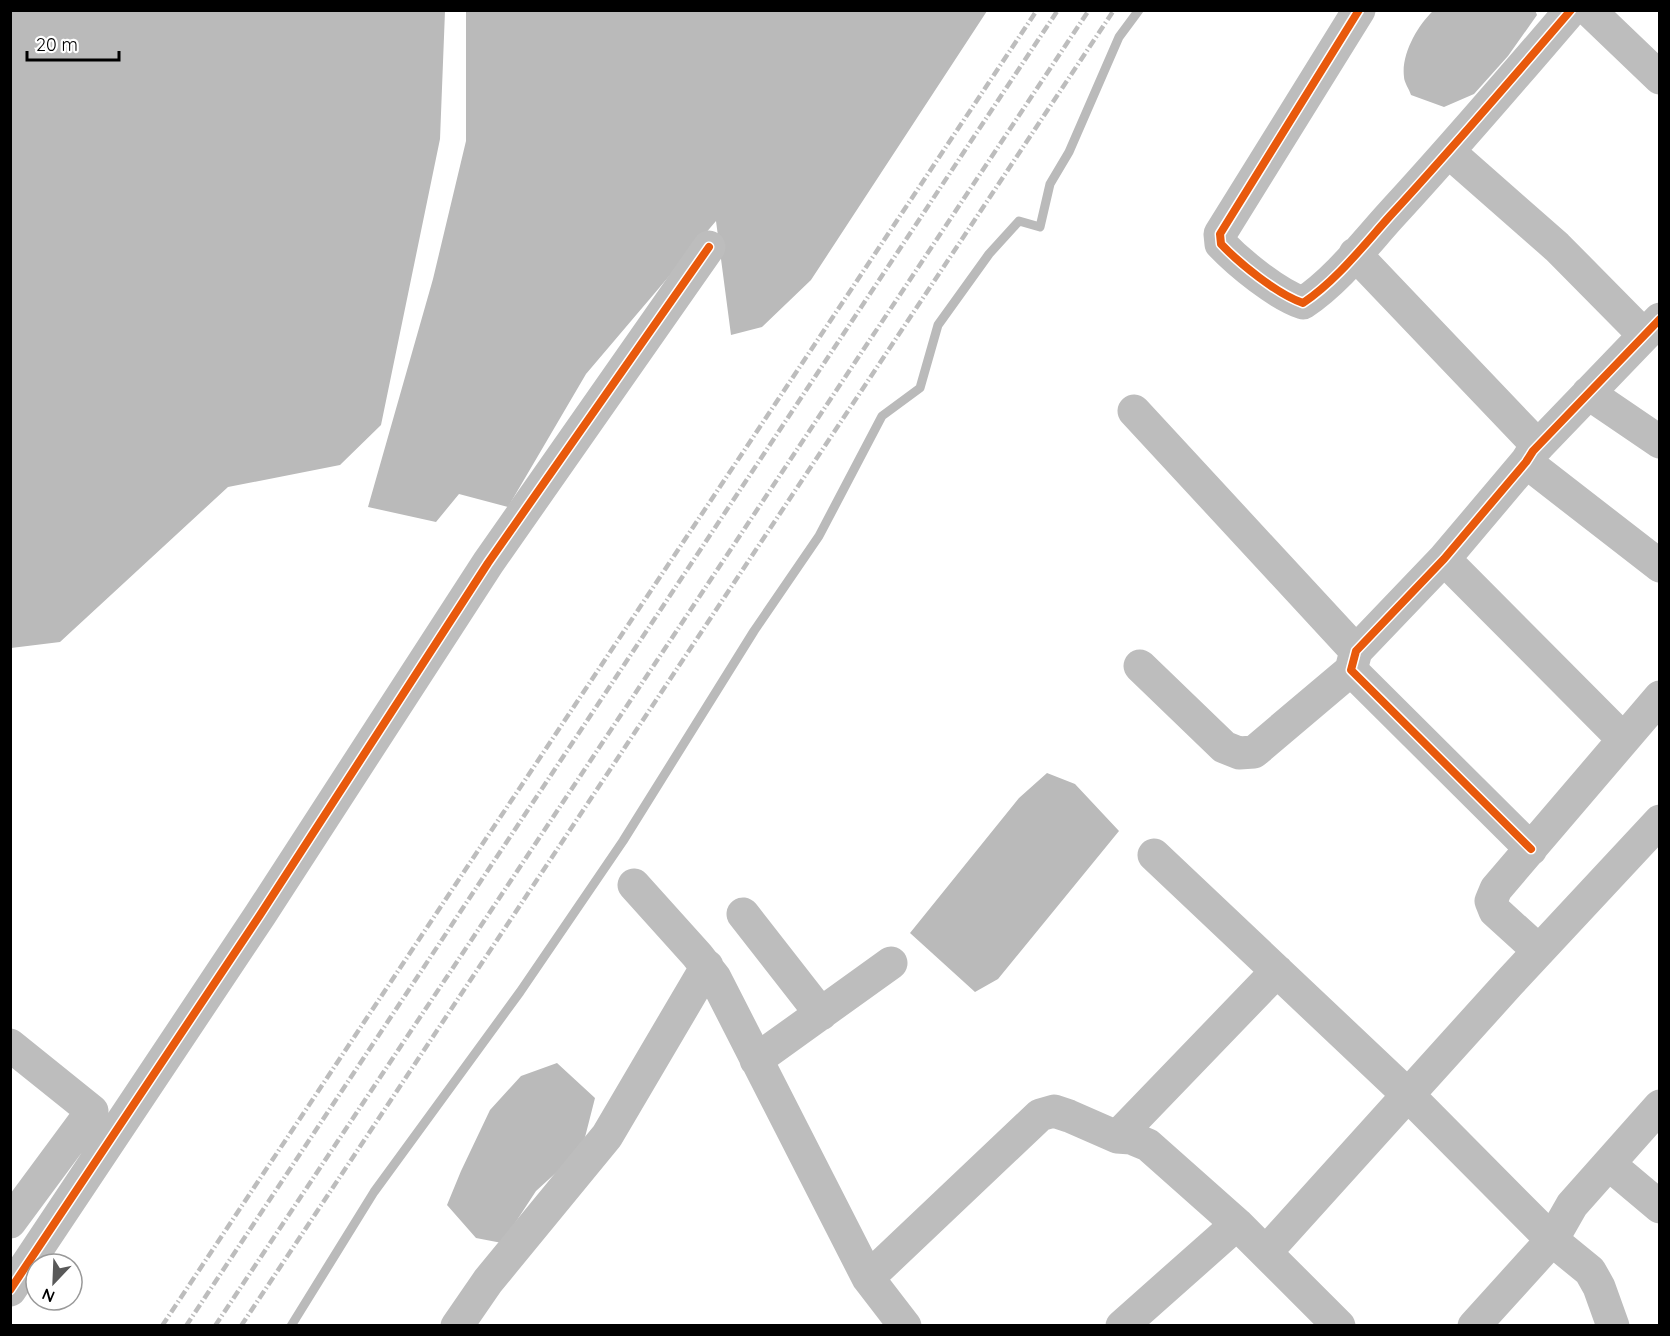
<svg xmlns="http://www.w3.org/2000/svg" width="1670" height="1336" font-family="Quicksand,sans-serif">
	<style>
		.water { fill: #bababa }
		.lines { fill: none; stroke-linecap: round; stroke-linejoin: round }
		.stream { stroke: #bababa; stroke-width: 9 }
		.minor { stroke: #bdbdbd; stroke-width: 33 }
		.rail { stroke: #bdbdbd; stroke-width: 4.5; stroke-dasharray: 9 3 1.5 3; stroke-linecap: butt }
		.cycleway-casing { stroke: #fff; stroke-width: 11 }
		.cycleway { stroke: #e8590c; stroke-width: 8 }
	</style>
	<rect width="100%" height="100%" fill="#fff"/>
	<path class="water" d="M10 11H445L440 139 381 425 340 465 228 487 60 642 11 648Z
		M466 11H987L811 280 762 327 731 335 716 221 586 374 508 507 459 494 436 522 368 507 433 279 466 141Z
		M1433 11 1535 10 1537 15 1508 56 1474 94 1444 107 1411 95C1409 89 1404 82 1404 77 1401 54 1418 25 1433 11Z
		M1047 773 1075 784 1119 831 998 979 975 992 910 933 1019 798Z
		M557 1063 595 1098 582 1149 536 1191 502 1243 476 1238 447 1205 461 1171 490 1110 521 1076Z"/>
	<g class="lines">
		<path class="stream" d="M291 1326 374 1192 520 992 623 841 754 631 819 536 882 416 920 388 938 325 989 254 1019 221 1040 227 1050 184 1069 152 1119 37 1139 10"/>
		<path class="minor" d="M1359 10 1220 234 1221 244C1240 264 1277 294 1303 303 1336 281 1363 246 1390 216 1452 149 1511 80 1571 10
			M1589 10 1660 78
			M1449 152 1557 247 1644 335
			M1355 254 1538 446
			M1588 393 1660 442
			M1134 411 1356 651
			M1526 462 1660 566
			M1444 559 1623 739
			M1140 666 1224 747 1239 753 1254 752 1351 670
			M1531 849 1351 670 1356 651 1444 559 1526 462 1533 451 1660 319
			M1154 855 1408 1095 1552 1240 1590 1271 1599 1287 1613 1326
			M634 885 697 955 715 978 868 1278 905 1326
			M743 914 821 1014
			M1539 951 1495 911 1491 901 1496 889 1660 697
			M10 1045 92 1111 10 1222
			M756 1060 891 963
			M1117 1137 1277 971
			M1610 1165 1660 1207
			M1266 1252 1509 983 1660 821
			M868 1278 1040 1115 1054 1111 1069 1116 1117 1137 1131 1138 1148 1145 1237 1224 1339 1326
			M10 1290 260 915 488 563 709 247
			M457 1326 488 1281 607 1136 707 966
			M1122 1326 1237 1224
			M1474 1326 1552 1240 1572 1205 1660 1106"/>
		<path class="rail" d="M162 1326 1037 10
			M186 1326 1058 10
			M215 1326 1089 10
			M241 1326 1114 10"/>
		<g class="cycleway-casing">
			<path id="cycleway" d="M1359 10 1220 234 1221 244C1240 264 1277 294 1303 303 1336 281 1363 246 1390 216 1452 149 1511 80 1571 10
				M1531 849 1351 670 1356 651 1444 559 1526 462 1533 451 1660 319
				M10 1290 260 915 488 563 709 247"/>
		</g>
		<use href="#cycleway" class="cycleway"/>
	</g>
	<rect width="1670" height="1336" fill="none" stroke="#000000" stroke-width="24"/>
	<g transform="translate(54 1282) rotate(203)"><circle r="28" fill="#ffffff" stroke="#999999" stroke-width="1.5"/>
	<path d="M0-4.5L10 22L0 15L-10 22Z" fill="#595959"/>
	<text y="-9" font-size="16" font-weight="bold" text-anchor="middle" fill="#000000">N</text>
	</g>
	<path d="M27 51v9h92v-9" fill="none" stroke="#000000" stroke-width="3"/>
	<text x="36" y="51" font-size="18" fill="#000000" stroke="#ffffff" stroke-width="4.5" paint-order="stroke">20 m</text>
</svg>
